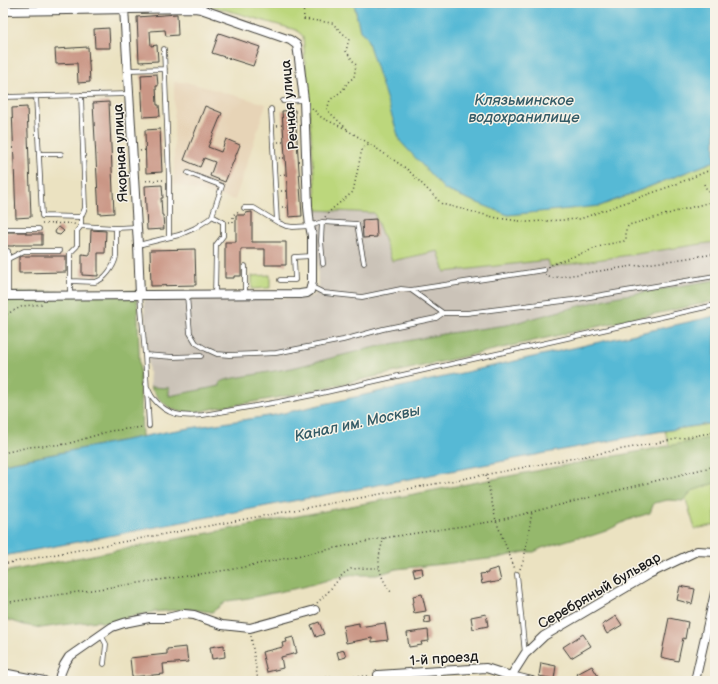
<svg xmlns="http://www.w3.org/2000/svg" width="718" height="684" font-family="'Balsamiq Sans',sans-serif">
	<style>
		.built { fill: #e7d4b7 }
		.industrial { fill: #cbc3b8 }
		.green { fill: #bcd77c; stroke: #6c7a4c }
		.forest { fill: #95b86c; stroke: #586a44 }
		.water { fill: #57b9d5; stroke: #3a6a78 }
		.building { fill: #ca9786 }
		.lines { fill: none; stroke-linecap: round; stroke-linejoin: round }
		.lane-casing { stroke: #3b3a35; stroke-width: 5.5 }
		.street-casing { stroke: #3b3a35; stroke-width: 10 }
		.path { stroke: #3b3a35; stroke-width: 1.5; stroke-dasharray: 1 3; stroke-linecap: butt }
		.lane { stroke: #fff; stroke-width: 4 }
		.street { stroke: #fff; stroke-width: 8 }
		.labels { text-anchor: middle; stroke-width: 3; stroke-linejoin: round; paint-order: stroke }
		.street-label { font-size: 14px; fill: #1c1c1c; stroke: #f7f3e8 }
		.water-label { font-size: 15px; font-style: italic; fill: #345b66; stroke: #f7f3e8 }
	</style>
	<rect width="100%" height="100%" fill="#f7f3e8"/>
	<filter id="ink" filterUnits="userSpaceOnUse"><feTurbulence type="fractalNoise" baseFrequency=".025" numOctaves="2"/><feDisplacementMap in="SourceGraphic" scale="8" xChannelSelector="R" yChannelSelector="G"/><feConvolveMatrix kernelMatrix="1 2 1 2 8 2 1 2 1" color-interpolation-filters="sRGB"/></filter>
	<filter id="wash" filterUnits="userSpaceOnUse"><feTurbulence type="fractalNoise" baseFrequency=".012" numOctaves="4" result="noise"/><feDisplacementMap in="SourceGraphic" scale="16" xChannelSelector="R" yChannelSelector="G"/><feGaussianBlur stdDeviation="0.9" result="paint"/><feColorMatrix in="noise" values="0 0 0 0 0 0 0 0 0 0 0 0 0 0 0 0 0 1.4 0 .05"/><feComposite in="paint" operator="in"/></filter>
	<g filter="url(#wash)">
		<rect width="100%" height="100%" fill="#ebe2c1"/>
		<path class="built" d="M174 82H186L266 104 235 200 174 184Z"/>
		<path class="industrial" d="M317 210 374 213 392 261 438 251 445 272 549 260 550 267 715 242V280L614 297 507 325 443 334 371 348 292 368 229 379 221 382V386L169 396V388L150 387 144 302 146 299 302 298 310 297 315 294 318 288Z"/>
		<path class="green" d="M201 3H354L360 31 600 206 715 161V242L550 267 548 260 445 272 438 251 392 261 374 213 317 210 303 36 296 30Z
			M270 275V288L252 289V276Z
			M715 423V525L695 529 665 431Z"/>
		<path class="forest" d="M715 280V301C586 328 457 359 328 387 293 395 257 402 221 407 209 409 195 414 182 412 167 410 158 398 150 387L169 388V396L220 386V382L229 379 292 368 371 348 443 334 507 325 614 297Z
			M137 291 142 437 3 464V294L24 292Z
			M715 437V483L692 491 683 501 668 500 654 503 650 513 628 520 606 531 591 536 578 537 542 548 534 552H525L498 558 396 569 377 575H349L328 580 303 587 283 591 249 598 227 601 212 612 188 609 154 612 129 617 109 624 98 621 69 624 41 628 24 625 3 618V572Z"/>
		<path class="water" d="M354 3H715V161L600 206 508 215 445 190 400 141 366 36 360 31Z
			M715 316V423L657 432 3 556V464L171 431 275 415Z"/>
		<g id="blocks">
			<path class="building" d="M177 14 178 35 166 36 165 30 150 31 151 46 157 45 158 61 139 62 137 17Z
				M109 28 110 48H95L94 29Z
				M219 33 260 47 253 66 212 53Z
				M88 47 90 82 78 83 77 63 56 64 55 49Z
				M157 74 158 86H156L157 105H159L160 116 143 117 141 75Z
				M109 102 114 213 99 214 93 103Z
				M205 106 222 113 208 147 221 152 226 139 240 145 225 182 210 176 215 162 204 158 200 167 184 160Z
				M27 107 31 217 16 218 12 108Z
				M295 110 302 216 289 217 282 111Z
				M160 129 162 172 146 173 145 130Z
				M162 185 163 198H161L162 215H163L164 229 147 230 145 186Z
				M252 212V242H286V265H265V249H241V276H234V278H225V242H236V215H245V213Z
				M376 219 377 237 363 238 362 220Z
				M59 227 64 231 60 235 56 234 55 232 57 228Z
				M91 230 106 231 105 253H98V276L82 275V254L90 255Z
				M5 232H26V234H42V245H14V246H5Z
				M195 249 196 285 151 286 150 250Z
				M22 256H66V272L19 273V257Z
				M422 568 423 575 415 577 413 569Z
				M498 568 501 581 490 583V582L482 584 480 574 488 573V571Z
				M680 586 695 589 692 604 677 600Z
				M422 594 426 611 414 613 412 603 414 602 413 596Z
				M486 614 488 626 473 629 471 617Z
				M430 616 431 622 425 623 424 617Z
				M616 616 622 625 607 634 602 625Z
				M669 618 688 622 685 639 683 638 678 661 661 657Z
				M319 622 324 634 316 637 311 625Z
				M359 623V627L385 623 388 640 372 642V638L346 643 343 626Z
				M428 630 429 641 421 642 422 645 409 647 407 633Z
				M583 634 591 646 571 658 563 647Z
				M293 637 297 653 281 657 283 668 267 672 262 652 283 647 282 643 287 642 286 639Z
				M224 645 225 657 212 659 210 647Z
				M186 647 188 662 163 664 164 674 132 677 130 658 167 654V649Z
				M344 650 346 657 339 659 337 652Z
				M541 663 556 666 554 679 539 676Z
				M592 666 598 676 589 681H581L577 674Z"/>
		</g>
	</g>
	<g filter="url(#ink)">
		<use href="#blocks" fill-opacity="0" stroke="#3b3a35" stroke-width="1"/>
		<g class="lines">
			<g class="lane-casing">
				<path id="lane" d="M164 49 169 179V237
					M128 70 165 69
					M81 95 85 208 81 217
					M36 96 42 216 81 217V226L77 231V246L70 253V295
					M3 97 129 94
					M283 101 304 100
					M271 109 277 222 286 226 293 227 310 226 322 222 357 224 364 263
					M39 154H61
					M244 208H254L277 222
					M212 216 223 222V236L216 245 215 295
					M322 222 321 241 323 264
					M81 226 116 228
					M3 229H39
					M138 245 179 235 195 228 209 219 212 216 222 186 188 173
					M8 259 24 251H60
					M245 266V295
					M280 280H295L294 257 312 256
					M70 281 95 282C105 280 114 266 116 257V228L137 227
					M312 287 324 293 362 297 401 289 411 290 443 313
					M411 290 544 270
					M140 295 145 355 149 426
					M187 295 190 333 196 343 206 349 217 354 229 355 276 353 343 340 383 329 436 318 443 313H467L572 300 715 276
					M8 296V251
					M145 355 173 357 201 356
					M146 384C148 389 150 394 153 398 167 416 183 417 203 415L278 402 313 395 715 305
					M517 574 525 654
					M101 635 106 644 104 664"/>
			</g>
			<g class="street-casing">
				<path id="street" d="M124 8 138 245 140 295
					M3 11 195 8 201 9 290 40 297 45 299 59 304 100 308 207 310 226 312 236V282L310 291 307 293 300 294 3 296
					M3 673 44 681
					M511 676 525 654 544 636 649 574 697 551 715 552
					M59 681 60 675 64 665 69 657 112 627 124 623 149 618H167L184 614 194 615 205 619 222 625 250 628 315 610
					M379 681 378 675 486 668 511 676 532 681
					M695 681 715 593"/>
			</g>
			<path class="path" d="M303 3 304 19 332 23 349 39 346 51 356 65 354 77 348 82 343 90 330 100 327 110 348 130
				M312 108 322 118 344 128
				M277 126 283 125
				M347 130 370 144
				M278 142H284
				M140 151 146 150
				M279 158H285
				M280 175 286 174
				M142 181 164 180
				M704 184 710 196 709 202
				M281 191H287
				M282 207H288
				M325 217 332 209 353 192 362 149 370 144 407 169 442 204 497 218 527 222 580 219 624 203 674 185 715 168
				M229 222H233V215L239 211
				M42 224 72 223 76 225
				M548 267 551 265 604 245 624 241 626 239V229L629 225 703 204 715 201
				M546 275V276L552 278 715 254
				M3 316 23 306 44 304
				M3 453 29 447 67 444 110 431 144 427
				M486 475 496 521 515 569
				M384 538C376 560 377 573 391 592
				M3 564 715 432
				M520 569 524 559 532 512
				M3 603 234 569 384 538 496 521 715 466
				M317 603 328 592 343 574 351 569 366 568H379
				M251 636 258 681
				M258 680 370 676"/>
			<use href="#lane" class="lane"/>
			<use href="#street" class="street"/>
		</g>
	</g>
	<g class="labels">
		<g class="street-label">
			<text transform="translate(289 105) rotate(-95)" y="5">Речная улица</text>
			<text transform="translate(120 153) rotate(-93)" y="5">Якорная улица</text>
			<text transform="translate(599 590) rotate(-30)" y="5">Серебряный бульвар</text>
			<text transform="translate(444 658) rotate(-4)" y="5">1-й проезд</text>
		</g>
		<g class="water-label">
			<text x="524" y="105">Клязьминское<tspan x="524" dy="17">водохранилище</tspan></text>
			<text transform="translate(357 423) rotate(-12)" y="5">Канал им. Москвы</text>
		</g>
	</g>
	<rect width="718" height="684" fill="none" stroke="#f7f3e8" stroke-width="16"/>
</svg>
